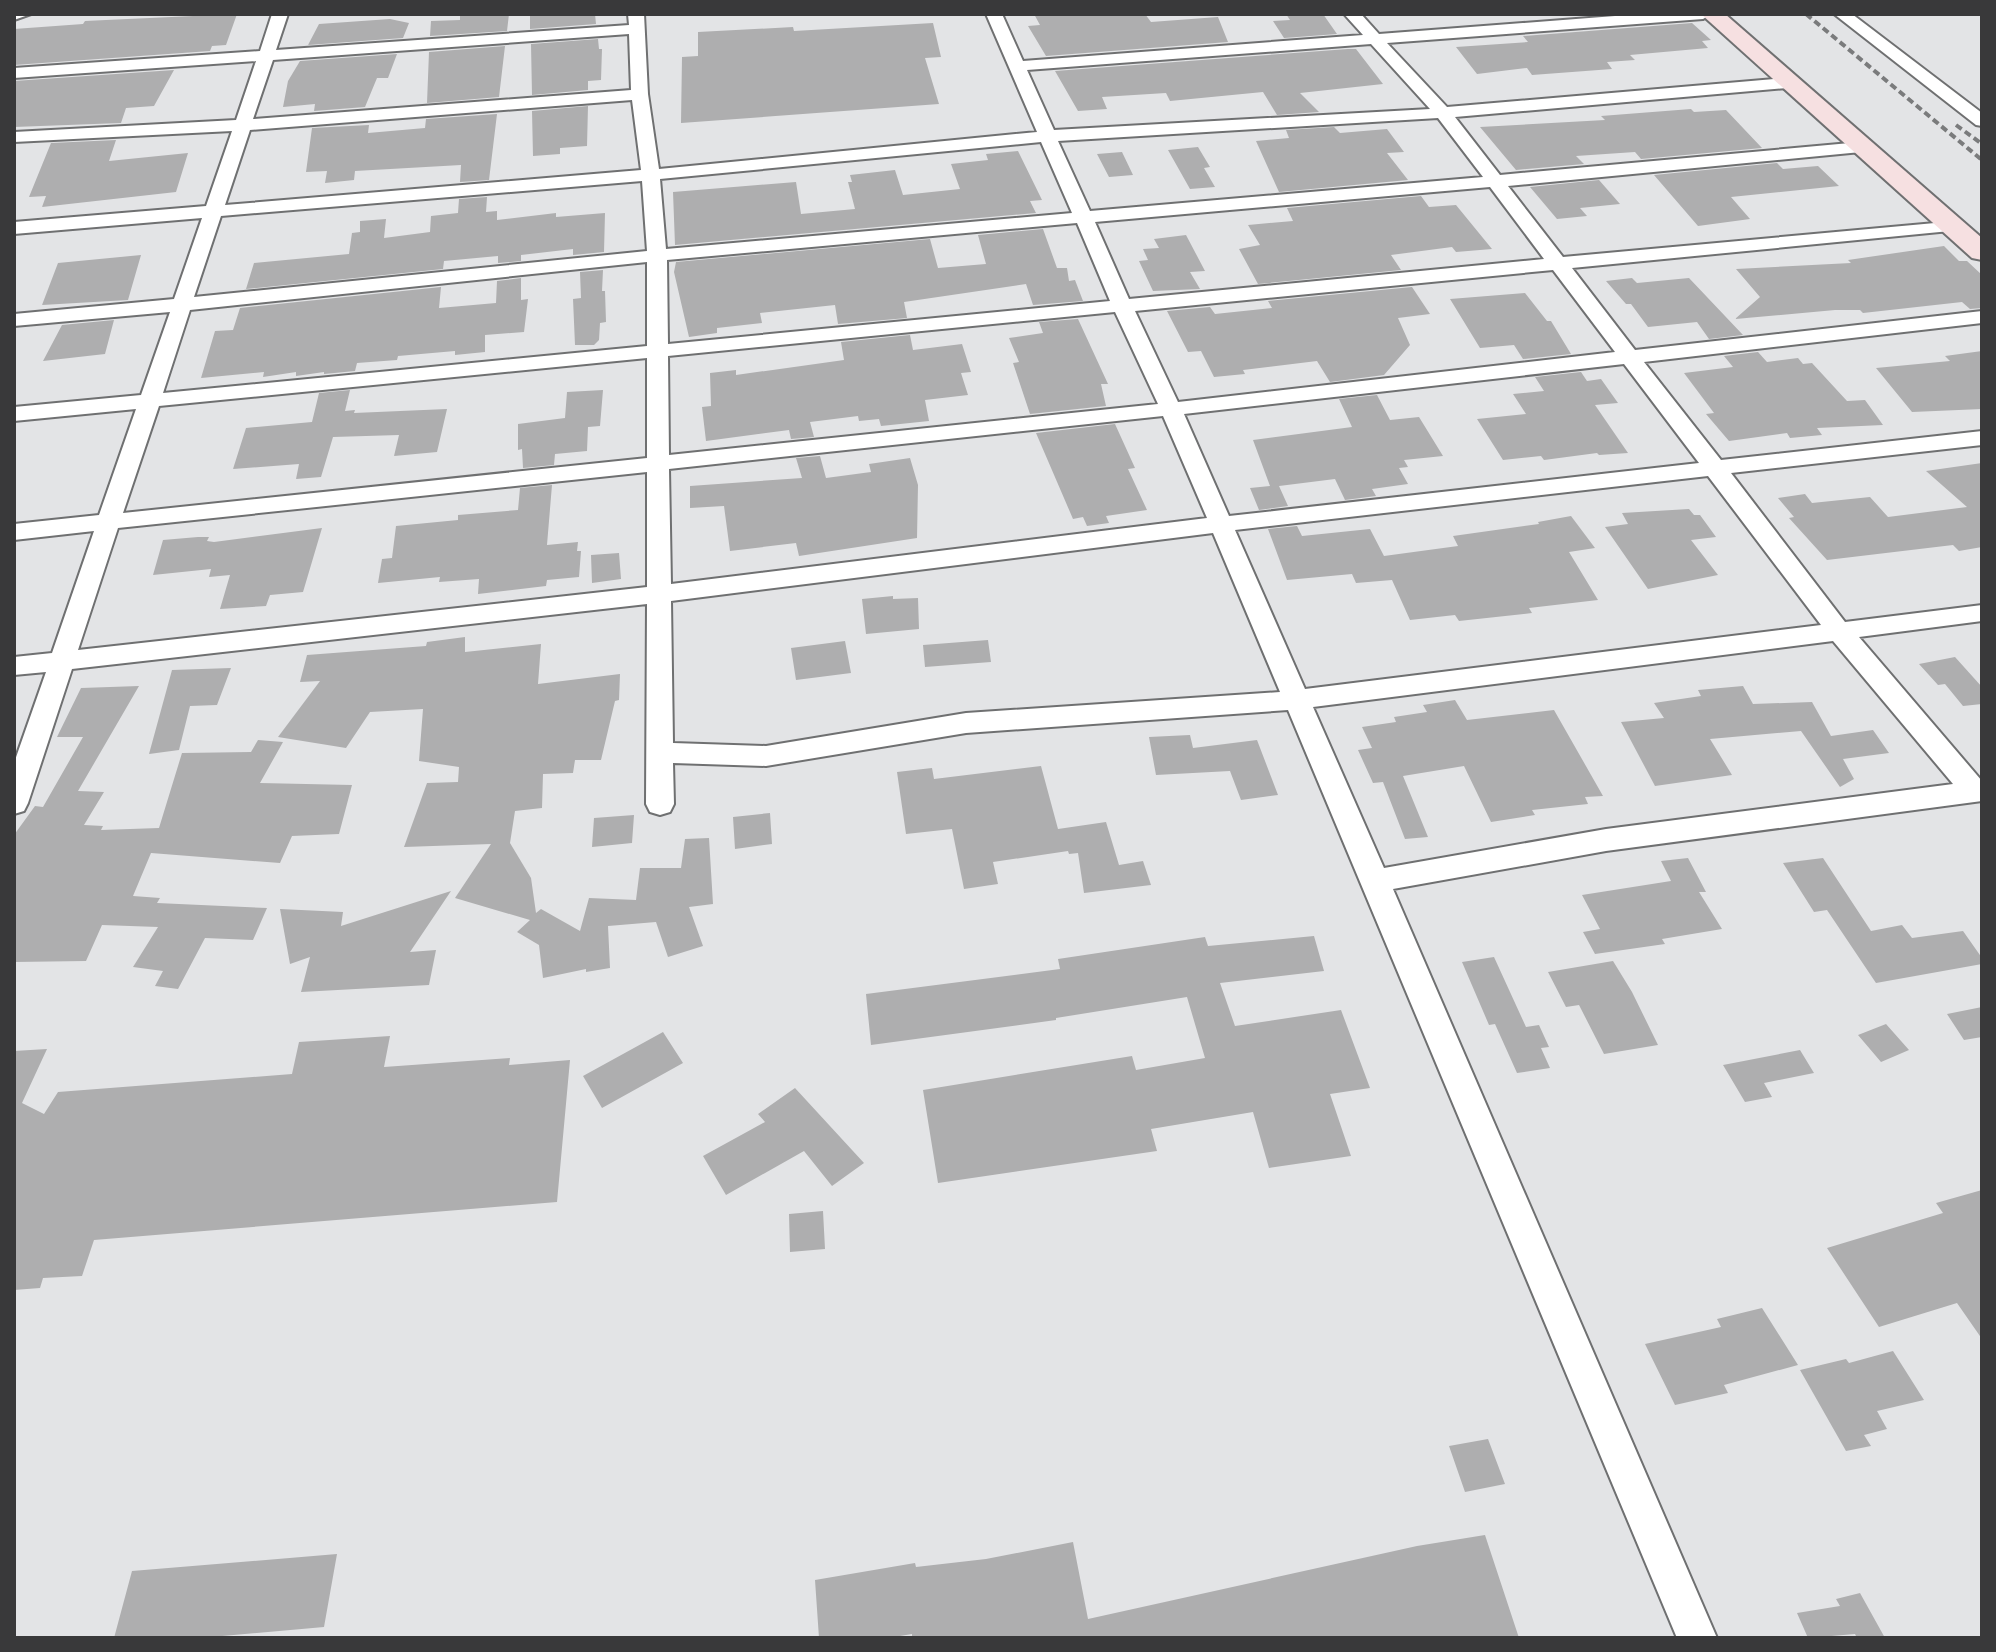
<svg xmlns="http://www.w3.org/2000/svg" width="1996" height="1652" font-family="Signika,sans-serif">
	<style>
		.building { fill: #aeaeaf }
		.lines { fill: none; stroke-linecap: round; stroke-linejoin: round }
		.street-casing { stroke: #6f7071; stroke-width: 4 }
		.secondary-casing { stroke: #6f7071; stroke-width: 4 }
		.street { fill: #fff; fill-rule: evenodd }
		.secondary { fill: #f6e0e1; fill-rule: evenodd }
		.rail { stroke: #7a7b7c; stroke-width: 4; stroke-dasharray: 7 4; stroke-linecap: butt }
	</style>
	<rect width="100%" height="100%" fill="#e3e4e6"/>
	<path class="building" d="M237 14 226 45 212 46 210 51 14 65V29L83 24 85 21 106 20Z
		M460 14H509L507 31 430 36 431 21 460 20Z
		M530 14H595L596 24 530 29Z
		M1034 14H1145L1151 22 1218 17 1228 42 1046 56 1028 26 1040 25Z
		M1286 14H1323L1337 34 1284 38 1273 21 1290 20Z
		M390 19 409 23 403 38 308 45 319 24Z
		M933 23 941 57 925 58 939 104 681 123 682 57 698 56V32L793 27 794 31Z
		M1692 23 1711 40 1702 41 1708 48 1630 55 1635 60 1607 62 1612 69 1532 75 1527 68 1477 74 1456 47 1528 42 1523 36Z
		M598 39 599 49H602L601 80 588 81V90L532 95 531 44Z
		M505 46 499 97 427 103 429 52Z
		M1348 49H1356L1383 84 1300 93 1319 112 1277 115 1263 92 1170 101 1166 93 1102 97 1107 109 1078 111 1055 71Z
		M397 54 388 78H377L365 107 314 111 315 104 283 107 288 81 300 61Z
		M174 70 154 106 126 108 121 123 14 127V81Z
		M588 106 587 146 560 148V154L533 156 532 111Z
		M1691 109 1694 112 1726 110 1762 148 1641 159 1635 152 1576 156 1584 164 1516 170 1480 127 1605 120 1601 116Z
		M497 114 489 180 460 182 461 165 355 171 354 180 325 183 327 171 306 172 312 128 369 125 368 133 425 128 426 119Z
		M1334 127 1340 133 1387 129 1404 152 1387 153 1408 180 1279 192 1256 141 1289 138 1286 130Z
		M116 140 109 161 188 153 176 192 42 207 46 196 29 197 51 143Z
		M1198 147 1210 167 1204 168 1215 187 1190 189 1168 150Z
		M1018 151 1042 200 1030 201 1036 213 675 245 673 192 796 182 801 214 855 209 848 182H852L850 175 895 170 903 195 960 189 951 164 988 160 986 154Z
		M1122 152 1133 175 1109 177 1097 154Z
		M1777 163 1783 169 1818 166 1839 186 1731 197 1750 219 1698 226 1654 175Z
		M1599 180 1620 204 1580 208 1587 216 1557 219 1530 187Z
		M1421 196 1429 207 1456 205 1492 249 1456 252 1452 247 1391 255 1401 270 1258 284 1239 249 1260 245 1248 225 1293 221 1287 208Z
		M487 197 486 212 497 211V220L556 213V217L605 213 604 252 573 255V249L521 255V261L498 263V256L444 261 443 269 246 289 254 263 349 254 352 233 360 232V221L386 219 384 238 430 232 431 216 458 213 459 199Z
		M1043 229 1057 268H1067L1069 281 1075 280 1083 301 1033 305 1026 284 904 302 907 318 838 324 835 305 760 313 762 323 717 328V333L689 337 674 272 676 262 930 239 938 268 986 264 978 235Z
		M1186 235 1205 271 1190 272 1200 289 1153 291 1139 261 1148 260 1143 249 1159 248 1154 239Z
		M1944 246 1959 261H1967L1982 275V308L1970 309 1962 302 1863 313 1860 310H1835L1735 319 1760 297 1736 269 1851 263 1848 260Z
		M141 255 128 300 42 305 58 263Z
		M603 270 602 291H605L606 322 600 323 599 340 594 345H575L573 299 581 298 580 272Z
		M521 278V300L528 299 524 332 485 335V352L455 355V351L398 356 397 360 357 363 355 371 324 374V372L296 376V372L263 377 264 372 201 378 215 331 233 330 240 308 441 287 439 308 496 303 497 281Z
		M1632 278 1637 283 1689 278 1743 335 1709 339 1697 322 1648 327 1631 304H1626L1606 281Z
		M1412 287 1430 314 1398 318 1410 345 1384 375 1330 382 1317 361 1243 370 1245 374 1214 377 1201 351 1188 352 1167 311 1210 307 1215 314 1272 308 1268 301Z
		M1525 293 1547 321H1551L1571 354 1523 359 1514 345 1480 348 1450 299Z
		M1078 319 1108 384H1101L1106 406 1030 414 1013 363 1019 362 1009 338 1043 333 1039 322Z
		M114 320 105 354 43 361 62 325Z
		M910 335 913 350 962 344 971 372 961 373 968 395 925 400 929 421 881 426 879 419 859 421 858 416 810 422 814 437 791 439 789 430 706 441 702 407 711 406 710 373 736 370V375L844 360 841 342Z
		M1982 351V409L1912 412 1876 368 1950 361 1945 356Z
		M1758 352 1767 362 1798 358 1803 364 1812 363 1847 401 1865 400 1883 425 1817 428 1822 435 1790 438 1787 433 1729 441 1706 414 1714 413 1684 373 1733 367 1724 356Z
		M1581 372 1587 381 1601 379 1618 403 1595 405 1628 453 1599 455 1597 453 1544 460 1541 456 1503 460 1477 419 1526 414 1513 394 1544 391 1535 377Z
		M350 390 345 411 355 410 354 413 447 409 437 452 394 456 399 435 333 437 321 477 296 479 299 464 233 469 246 428 312 422 319 393Z
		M603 390 600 426 588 427 587 451 555 454 554 465 523 468 522 449 518 450V424L565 418 567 392Z
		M1377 395 1390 420 1419 417 1443 456 1404 460 1408 467 1399 468 1408 484 1372 489 1376 496 1345 500 1335 479 1279 486 1288 506 1259 510 1250 488 1270 486 1253 440 1352 427 1339 399Z
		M1115 424 1135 468 1128 469 1147 510 1106 516 1109 523 1087 526 1083 517 1073 519 1036 433Z
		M820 456 826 478 871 472 869 464 910 458 918 485 917 538 799 556 796 543 730 551 724 506 690 508V486L802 478 796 458Z
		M1982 463V547L1959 551 1953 545 1827 560 1789 518 1794 517 1778 498 1805 494 1812 503 1870 497 1888 517 1967 507 1926 471Z
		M552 485 547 545 578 542 577 551H581L579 577 547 580 546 586 478 594 479 579 439 582 440 577 378 583 382 559 392 558 396 526 458 520V515L518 510 520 488Z
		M1689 509 1694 515H1700L1716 537 1691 540 1718 575 1648 589 1605 527 1628 524 1622 513Z
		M1571 516 1595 548 1569 552 1598 600 1529 608 1532 613 1459 621 1455 615 1410 620 1392 580 1356 583 1352 574 1287 580 1268 529 1297 526 1302 536 1370 529 1384 556 1458 546 1453 536 1539 524 1538 522Z
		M322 528 303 592 270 595 266 606 220 609 230 575 209 577 211 569 153 575 163 540 198 537H209L207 541 214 542Z
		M619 553 621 579 592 583 591 555Z
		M893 596V599L918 598 919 629 866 634 862 599Z
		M465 637V652L541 644 538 684 620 674 619 700 615 701 601 760H575L573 773 543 774 542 808 515 811 510 843 531 878 536 913 541 909 580 931 589 898 636 900 640 868H681L685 839 709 838 713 904 689 907 703 946 668 957 656 922 608 926 610 968 586 972V969L543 978 539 945 517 932 530 920 455 898 491 844 404 847 427 783 458 782 459 767 419 761 423 709 370 712 346 748 278 737 320 681 300 682 307 655 426 646 427 642Z
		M988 640 991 662 925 667 923 645Z
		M845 641 851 673 796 680 791 648Z
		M1955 657 1982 687V704L1963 706 1945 684 1938 685 1919 664Z
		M231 668 217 705 190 706 179 750 149 754 172 670Z
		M139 686 78 791 104 792 84 825 103 826 101 830 159 828 182 753 251 752 258 740 283 742 260 783 352 785 339 834 292 836 280 863 151 853 133 896 160 898 157 903 267 908 253 940 205 938 178 989 155 986 163 971 133 967 158 927 102 925 86 961 14 962V835L35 806 43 807 83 737H57L81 688Z
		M1743 686 1753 704 1812 702 1831 736 1873 730 1889 753 1843 759 1854 779 1840 787 1801 731 1710 739 1732 775 1655 786 1621 722 1664 718 1654 703 1701 696 1698 690Z
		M1455 700 1467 720 1554 710 1603 796 1585 797 1588 804 1532 810 1535 815 1491 822 1464 766 1403 776 1428 837 1405 839 1383 782 1373 783 1358 750 1372 748 1362 727 1396 722 1394 717 1427 712 1423 705Z
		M1190 735 1193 748 1257 740 1278 795 1241 800 1230 771 1156 775 1149 737Z
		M1041 766 1058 829 1106 822 1119 865 1143 861 1151 885 1084 893 1078 853 1069 854 1068 851 993 862 998 884 964 889 952 829 906 834 897 772 932 768 934 779Z
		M770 813 772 844 735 849 733 817Z
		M634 815 632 843 592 847 594 818Z
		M1688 858 1706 892H1699L1722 929 1662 939 1665 944 1595 954 1583 932 1600 929 1582 895 1671 881 1661 861Z
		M1823 858 1871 931 1902 925 1912 938 1963 931 1982 958V964L1876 983 1827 910 1814 912 1783 863Z
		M451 891 410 952 436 950 429 985 301 992 310 957 290 964 280 909 343 912 341 926Z
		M1314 936 1324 971 1220 983 1235 1026 1341 1010 1370 1088 1330 1094 1351 1156 1269 1168 1253 1112 1151 1129 1157 1151 938 1183 923 1090 1132 1056 1136 1070 1205 1058 1187 997 1056 1018V1020L871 1045 866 994 1060 969 1058 959 1205 937 1208 946Z
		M1494 957 1526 1027 1539 1025 1549 1047 1541 1048 1550 1068 1517 1073 1495 1024 1489 1025 1462 962Z
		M1613 961 1632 992 1658 1045 1604 1054 1579 1005 1566 1007 1548 972Z
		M1982 1007V1037L1964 1040 1947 1014Z
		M1886 1024 1909 1050 1881 1062 1858 1035Z
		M663 1032 683 1063 602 1108 583 1076Z
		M390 1036 384 1067 510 1058 509 1065 570 1060 557 1202 94 1240 82 1276 43 1278 40 1288 14 1290V1051L47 1049 22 1103 44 1114 58 1092 292 1074 299 1042Z
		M1800 1050 1814 1073 1764 1083 1772 1097 1745 1102 1723 1065Z
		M795 1088 864 1163 832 1186 804 1151 726 1195 703 1156 765 1122 758 1114Z
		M1982 1190V1339L1957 1303 1879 1327 1827 1248 1943 1213 1936 1203Z
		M823 1211 825 1249 790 1252 789 1214Z
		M1762 1308 1798 1365 1724 1385 1728 1393 1675 1405 1645 1344 1721 1327 1717 1319Z
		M1893 1351 1924 1400 1877 1411 1887 1429 1864 1435 1871 1446 1846 1451 1800 1370 1846 1359 1849 1363Z
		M1488 1439 1505 1484 1465 1492 1449 1446Z
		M1485 1535 1519 1638H912V1634L888 1638H819L815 1580 915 1563 916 1567 986 1559 1073 1542 1088 1619 1417 1546Z
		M337 1554 324 1627 200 1638H114L132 1571Z
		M1860 1593 1885 1638H1857L1855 1634 1808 1638 1797 1613 1840 1606 1836 1599Z"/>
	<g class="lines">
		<g class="street-casing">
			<path id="street" d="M14 14H31L14 20Z
				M272 14H288L276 50 629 25 628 14H644L648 94 659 169 1037 132 986 14H1002L1023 61 1363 35 1344 14H1361L1379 34 1641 14H1711L1703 19 1387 43 1447 107 1787 78 1795 83 1787 88 1455 117 1500 175 1861 142 1870 147 1861 152 1508 186 1563 257 1957 221 1959 225 1957 229 1950 231 1572 268 1635 350 1982 311V323L1644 362 1721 460 1982 431V445L1731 473 1845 622 1982 605V621L1859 637 1982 781V801L1606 851 1393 889 1717 1638H1677L1288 710 966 733 766 766 673 763 674 804 670 812 660 815 650 812 646 804 647 604 72 669 28 803 24 811 14 814V763L46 672 14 675V657L52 653 94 531 14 540V524L99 515 136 409 14 421V407L141 395 170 312 14 326V314L174 299 202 218 14 234V222L206 206 232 131 14 142V132L236 120 256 61 14 78V68L260 51ZM629 34 631 90 253 119 273 60ZM1371 44 1430 109 1054 130 1027 70ZM632 100 641 170 225 205 250 130ZM1438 118 1483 177 1090 211 1058 141ZM1041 142 1072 213 666 249 660 179ZM642 181 647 251 194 297 221 216ZM1490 187 1544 259 1129 299 1095 222ZM1077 223 1110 301 668 344 667 260ZM647 262V346L163 393 190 310ZM1553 270 1615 352 1178 402 1135 311ZM1115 312 1158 404 669 455 668 356ZM647 358V458L123 513 159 406ZM1624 364 1699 463 1229 516 1184 414ZM1163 416 1207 518 671 584 669 469ZM647 472V587L78 650 118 528ZM1708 476 1821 625 1305 689 1235 530ZM1213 533 1280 692 966 713 766 746 673 743 671 601ZM1833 641 1953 784 1606 829 1384 868 1313 707Z
				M1834 14H1852L1982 113V126L1976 125Z"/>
		</g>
		<g class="secondary-casing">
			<path id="secondary" d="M1701 14H1725L1982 238V260L1972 258Z"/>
		</g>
		<use href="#street" class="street"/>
		<use href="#secondary" class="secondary"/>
		<path class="rail" d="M1806 14 1982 160
			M1956 125 1982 144"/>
	</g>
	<rect width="1996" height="1652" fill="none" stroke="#39393a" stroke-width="32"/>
</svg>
